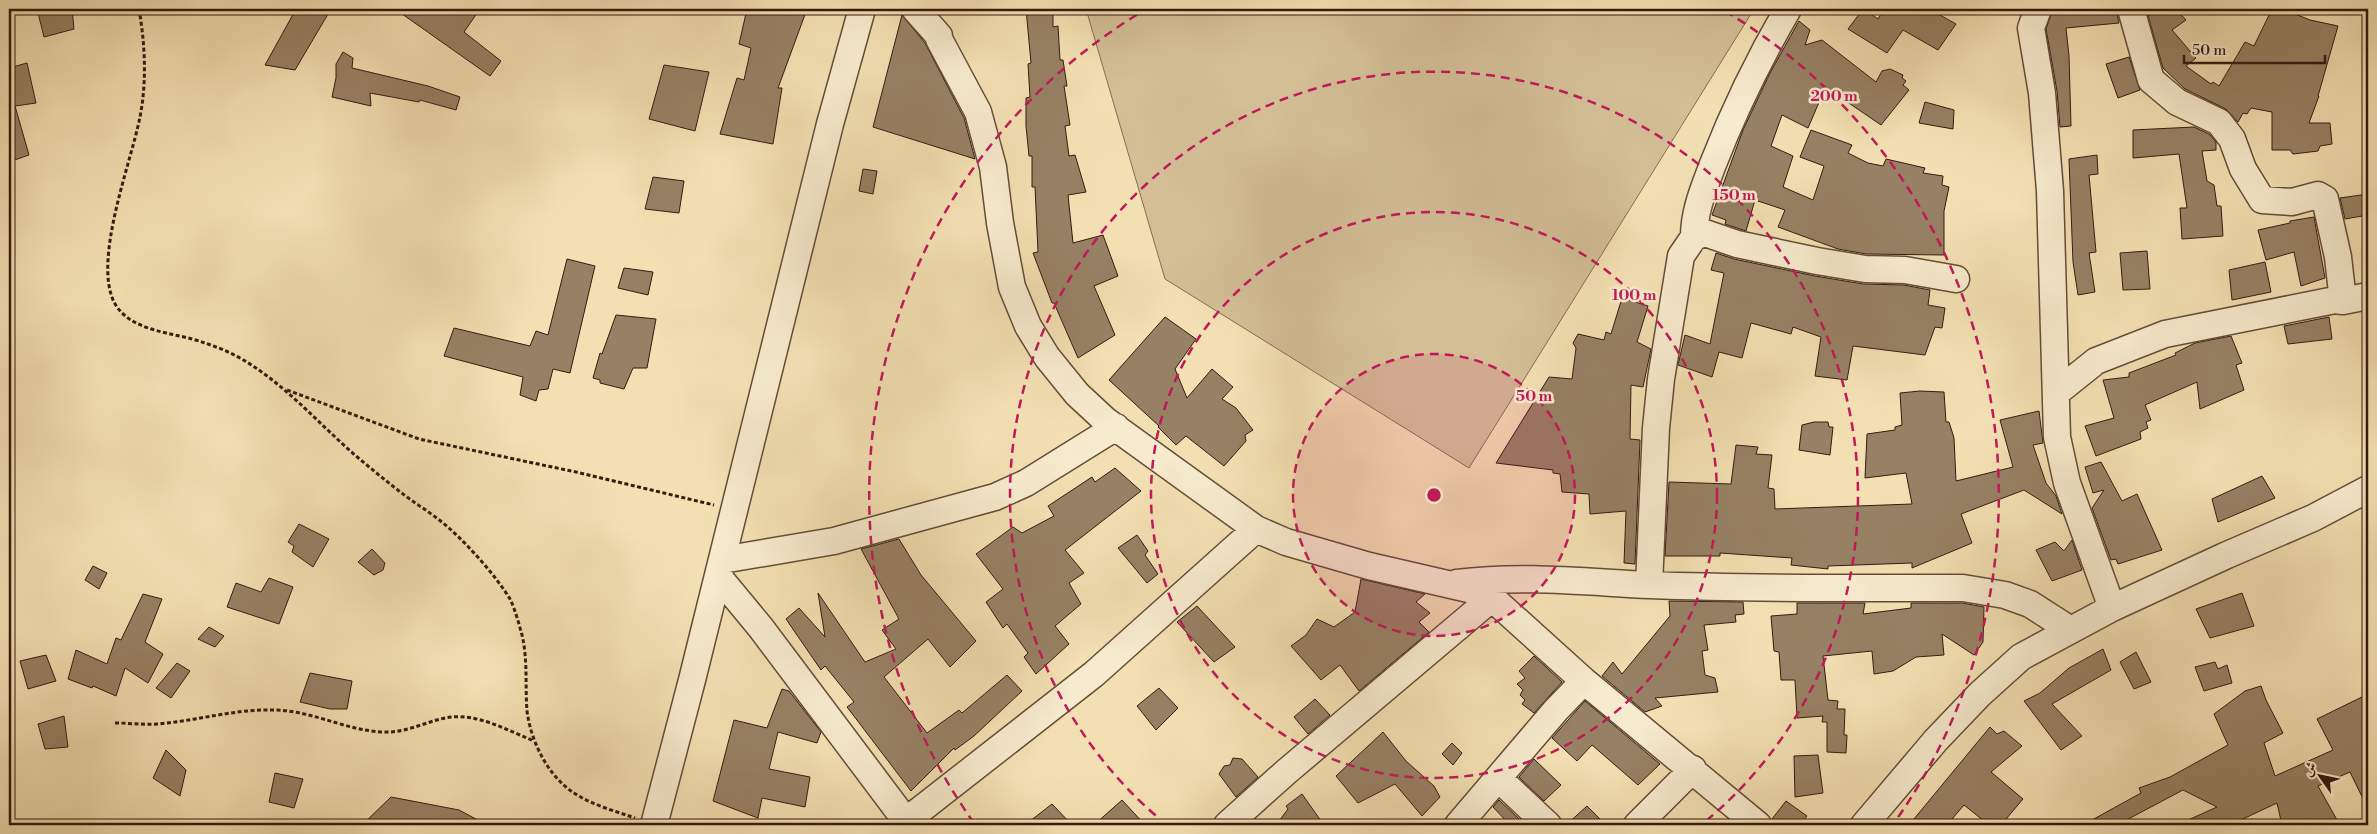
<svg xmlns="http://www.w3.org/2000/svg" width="2377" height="834" font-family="'Libre Bodoni',Amiri,serif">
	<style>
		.green { fill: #d3be96; stroke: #846c53 }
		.building { fill: #978164; stroke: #341a10 }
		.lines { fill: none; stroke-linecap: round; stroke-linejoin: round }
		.minor-casing { stroke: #644c38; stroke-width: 29 }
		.path { stroke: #341a10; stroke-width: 3; stroke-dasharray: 4 2.5; stroke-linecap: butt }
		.minor { stroke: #f7ebcd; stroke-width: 26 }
		.ring { fill: none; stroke: #c2185b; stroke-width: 2.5; stroke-dasharray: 9 6 }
		.centre { fill: #c2185b; stroke: #f7ebcd; stroke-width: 2.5 }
		.ring-label { font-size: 15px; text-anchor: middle; font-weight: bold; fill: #c2185b; stroke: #f7ebcd; stroke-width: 5; stroke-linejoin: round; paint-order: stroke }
	</style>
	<rect width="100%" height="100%" fill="#f3e0b2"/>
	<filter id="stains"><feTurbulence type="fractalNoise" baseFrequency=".004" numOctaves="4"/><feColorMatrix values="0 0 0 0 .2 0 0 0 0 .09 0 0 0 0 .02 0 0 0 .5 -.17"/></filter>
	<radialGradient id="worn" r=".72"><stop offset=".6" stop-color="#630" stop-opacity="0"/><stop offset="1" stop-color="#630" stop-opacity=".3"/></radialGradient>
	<path class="green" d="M1086 9H1754L1469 468 1165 279Z"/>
	<path class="building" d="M37 9H72L74 29 44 37Z
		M296 9H331L295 70 265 65Z
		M395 9H480L464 32 501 61 490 76Z
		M747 9H807L778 88H782L773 144 720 134 737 78 744 80 751 48 739 44Z
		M1026 9H1053V27L1058 26 1060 60H1063L1067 86H1064L1070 125 1065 126 1069 156 1075 155 1086 192 1068 195 1073 243 1103 235 1118 276 1094 286 1115 335 1078 358 1054 303H1052L1033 253 1038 252 1035 187H1032V156H1029L1026 126V98L1030 97 1028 64 1031 63Z
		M1863 9 1878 19 1884 9H1929L1956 24 1938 50 1903 30 1887 53 1848 29Z
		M2053 9H2116L2119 23 2066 28 2069 56 2071 126 2060 127 2057 91 2046 29Z
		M2164 9H2176L2186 20 2172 30 2196 58 2186 66 2211 84 2213 82 2219 86 2245 42 2254 46 2272 9H2283L2310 20 2338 26 2318 96H2319L2309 123H2330L2332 144 2320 146 2318 151 2293 154 2290 150H2272V112L2251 108 2247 114 2243 113 2238 122 2226 109 2185 89 2163 68 2147 12Z
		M902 15 925 43 964 118 975 159 873 127Z
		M1799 21 1810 30 1805 45 1822 40 1876 82 1882 71 1890 69 1903 75 1902 78 1906 81 1903 85 1909 90 1881 125 1843 99 1823 93 1808 128 1782 115 1771 146 1793 156 1783 187 1813 200 1824 166 1800 157 1811 130 1852 145 1848 153 1868 163 1883 166 1886 159 1925 168 1923 173 1943 176 1942 185 1949 187 1944 211V255L1866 254 1838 249 1778 227 1785 210 1755 200 1746 231 1725 224 1726 220 1712 215 1743 130 1770 73Z
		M343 52 353 58 352 68 428 86 460 97 456 110 420 100 419 102 370 93 371 106 332 97 336 78V64Z
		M2129 57 2140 90 2118 98 2106 64Z
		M27 63 36 103 15 106 29 155 9 162V68Z
		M664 65 709 72 695 131 649 119Z
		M1925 102 1954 110 1953 129 1919 123Z
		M2194 127 2209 134 2216 142V150L2202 151 2207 181 2214 185 2217 206H2221L2223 236 2182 239 2180 208H2187L2179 154 2133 158V130Z
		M2097 155 2098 174 2089 175 2096 252 2089 253 2095 292 2078 295 2073 262 2069 159Z
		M863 169 877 171 873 194 859 191Z
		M653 177 684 181 679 213 645 209Z
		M2368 194V215L2345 219 2340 198Z
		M2314 217 2325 278 2301 286 2294 252 2266 260 2258 230 2290 223V221Z
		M2147 251 2150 289 2123 290 2120 253Z
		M1716 253 1734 259 1815 276 1863 284 1904 285 1930 290 1928 305 1945 308 1942 328 1935 327 1925 355 1853 346 1847 380 1815 376 1821 337 1793 327 1791 334 1751 323 1742 358 1719 352 1712 377 1678 365 1685 335 1710 344 1724 273 1711 270Z
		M567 259 595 266 570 373 553 369 548 389 539 390 536 401 520 395 523 377 444 356 454 328 530 346 536 331 548 335Z
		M2265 262 2271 292 2232 300 2229 270Z
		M624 268 653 272 648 295 618 288Z
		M1622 298 1648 306 1637 342 1651 349 1643 387 1631 385 1630 439 1640 440 1635 564 1624 563 1626 511 1590 514 1589 494 1562 492 1560 474 1553 473V470L1496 463 1549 377 1572 379 1576 348 1573 343 1578 334 1604 340 1606 332 1611 334Z
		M616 315 656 319 647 368H633L624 389 600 383V380L593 378 600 353 602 354Z
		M1165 317 1196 339 1175 369 1187 398 1212 369 1233 387 1222 399 1236 408 1253 430 1245 435 1246 441 1224 466 1186 436 1176 445 1158 427 1159 426 1109 380Z
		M2329 317 2332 339 2288 344 2284 326Z
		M2231 336 2242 363 2236 365 2244 390 2200 409 2197 382 2145 405 2151 420 2146 422 2148 428 2140 432 2141 439 2096 456 2085 426 2114 418 2103 380 2129 377V373L2176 355 2175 353 2195 343Z
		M1920 391 1944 392 1946 422H1949L1954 438 1956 481 2013 467 2000 420 2039 411 2043 443 2033 445 2046 483 2056 496 2062 514 2024 490 1961 514 1972 543 1912 568V563L1828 566V569L1791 565 1792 558 1720 553V556H1665L1669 482 1731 484 1736 445 1758 447 1756 454 1772 455 1768 488 1774 489 1775 509 1912 504 1906 473 1865 478 1867 434 1895 430V427L1902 425 1900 393Z
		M1814 422H1828L1829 427H1833L1830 455 1799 450 1802 425Z
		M2101 462 2122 501 2137 494 2162 550 2118 564 2116 559 2111 560 2092 508 2104 490 2093 493 2085 467Z
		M1115 468 1141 491 1065 550 1084 573 1069 583 1081 604 1055 626 1069 644 1036 674 1024 657 1028 653 1007 624 1003 628 986 602 1003 589 976 554 1013 527 1022 533 1054 516 1048 506 1092 477 1095 482Z
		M2262 476 2275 498 2218 522 2212 499Z
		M299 524 329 539 313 567 292 552 294 546 288 542Z
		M1137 535 1148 551 1145 555 1158 574 1147 583 1118 548Z
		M899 539 921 575 976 641 950 667 928 639 884 677 927 733 959 710 962 713 1007 675 1022 691 974 736 955 750 954 748 911 791 847 707 854 702 825 666 821 670 786 619 799 608 825 637 818 593 865 662 896 649 882 630 899 619 861 549Z
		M2072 540 2082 570 2052 581 2036 550 2055 542 2064 551Z
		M372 549 385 563 383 570 374 575 358 562Z
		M93 566 107 573 99 589 85 580Z
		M269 578 293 587 279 624 227 607 236 583 261 592Z
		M1361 579 1425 594 1416 602 1430 613 1419 622 1429 632 1359 691 1340 665 1321 680 1291 646 1306 635 1317 619 1334 627 1355 612Z
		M2242 593 2254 626 2210 638 2196 609Z
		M143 594 162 599 145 642 163 654 148 683 125 668 116 696 93 686 92 688 68 679 76 650 107 664 116 638 121 640Z
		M1669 601 1743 602 1744 614 1735 615 1736 622 1704 625 1708 650 1702 651 1705 675 1715 678 1718 692 1655 698 1662 706 1645 712 1602 676 1613 662 1622 674 1670 616Z
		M1797 603H1865L1863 614 1911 608V603H1962L1984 607 1983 642 1974 655 1942 634 1944 655 1916 657 1893 671 1874 674 1872 651 1823 656 1828 700 1838 701 1837 709H1845L1844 735H1847L1846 753 1827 752V722H1822L1823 716 1797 718 1795 680H1781L1779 652 1774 651 1771 616 1797 614Z
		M1197 606 1235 647 1214 662 1177 622Z
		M209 627 224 636 215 647 198 639Z
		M2103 649 2111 670 2052 704 2082 736 2061 750 2024 701 2040 693 2069 668Z
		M2136 652 2151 682 2134 689 2120 662Z
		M46 655 56 681 28 689 20 661Z
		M1534 656 1562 682 1534 713 1522 704 1525 700 1520 695 1523 690 1517 684 1525 678 1519 671Z
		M2215 662 2218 669 2227 665 2232 683 2204 691 2195 667Z
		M177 663 190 671 171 698 156 688Z
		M310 673 352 681 347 709H330L300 702Z
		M2261 686 2266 700 2283 733 2264 743 2275 776 2333 750 2317 719 2368 694V809L2350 772 2318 786 2337 820 2321 825H2282L2277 803 2230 825H2177L2217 807 2183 790 2117 825H2083L2141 793 2139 788 2170 777 2228 745 2214 714 2245 691Z
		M1159 688 1178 708 1156 730 1137 706Z
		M782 689 789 691 821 732 817 743 778 732 769 769 810 777 805 807 762 798 758 818 713 801 734 720 767 728Z
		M1315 699 1330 715 1308 734 1294 717Z
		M1585 701 1660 764 1638 785 1592 745 1577 761 1552 738Z
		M64 716 68 747 45 749 38 724Z
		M1990 727 1997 734 2004 731 2022 746 1991 772 2023 799 2001 825H1989L1964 805 1947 825H1909Z
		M1383 732 1406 761 1434 786 1440 797 1422 816 1395 784 1358 803 1336 776Z
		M1452 743 1462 753 1453 765 1442 754Z
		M166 750 186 770 180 796 153 778Z
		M1818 755 1823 793 1795 797 1794 756Z
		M1233 758 1242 759 1258 777 1236 797 1219 774 1224 766 1230 765Z
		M1534 759 1561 785 1544 801 1519 777Z
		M275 773 303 779 294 808 269 802Z
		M1302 794 1324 825H1276L1288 809 1286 806Z
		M391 797 459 810 487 825H362Z
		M1122 800 1145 825H1094Z
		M1499 800 1519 819 1510 825 1493 807Z
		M1786 801 1807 816 1800 825H1773L1772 819Z
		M1052 804 1072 825H1025Z
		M1587 806 1606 825H1566Z"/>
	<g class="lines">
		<g class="minor-casing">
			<path id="minor" d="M915 9 939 36V39L978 112 993 167 1000 223 1012 287 1028 326 1047 357 1077 394 1105 420 1256 529 1286 542 1369 566 1473 590 1492 598 1584 681 1758 825
				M2038 9 2031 28 2042 93 2050 191 2057 437 2067 483 2112 608
				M2131 9 2151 80 2177 102 2219 122 2232 139 2243 169 2262 200 2292 202 2318 195 2325 199 2338 257 2343 301
				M1694 237C1694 211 1704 188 1713 164 1734 110 1759 59 1788 9
				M2056 393 2096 361 2165 334 2335 300 2343 301 2368 296
				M722 560 834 541 995 497 1026 483 1116 427
				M718 576 761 628 909 825
				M1457 583C1522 575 1585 582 1650 585 1754 589 1859 588 1963 588L2005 595 2030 604 2069 629
				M1649 585 1656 428 1661 379 1681 256 1694 237 1705 233 1737 244 1817 261 1865 269 1905 270 1956 279
				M1498 778 1548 825
				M906 821 1094 674 1256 529
				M654 825 692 680 830 124 862 9
				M1227 825 1286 772 1492 598
				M1458 825 1556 710 1584 681
				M1637 825 1693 769
				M1864 825 1936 740 1980 694 2021 657 2112 608 2227 555 2313 518 2368 489"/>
		</g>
		<path class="path" d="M139 9C145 44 147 81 140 117 131 163 93 259 114 302 130 333 176 332 205 343 217 347 229 352 240 358 284 383 318 423 356 456 374 471 392 486 411 500 424 509 438 518 450 529 470 547 496 576 510 599 515 609 519 624 522 635 528 660 525 686 527 711 531 742 548 776 574 793 592 805 615 811 635 818
			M287 390 419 439 576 472 714 505
			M115 723C129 723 143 725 157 724 196 721 234 709 273 710 312 710 346 731 384 732 408 733 428 720 451 717 479 714 509 731 534 741"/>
		<use href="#minor" class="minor"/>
	</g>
	<circle cx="1434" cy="495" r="141" fill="#c2185b" fill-opacity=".12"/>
	<g class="ring">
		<circle cx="1434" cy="495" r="141"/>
		<circle cx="1434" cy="495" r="283"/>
		<path d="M1167 825A424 424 0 1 1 1701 825"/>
		<path d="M974 823A565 565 0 0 1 1143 11M1725 11A565 565 0 0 1 1894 823"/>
	</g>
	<circle cx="1434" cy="495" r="8" class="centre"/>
	<g class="ring-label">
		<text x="1834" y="101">200 m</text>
		<text x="1734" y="200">150 m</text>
		<text x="1634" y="300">100 m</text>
		<text x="1534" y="401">50 m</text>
	</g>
	<rect width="2377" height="834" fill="none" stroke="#f3e0b2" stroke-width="30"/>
	<rect x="10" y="10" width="2357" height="814" fill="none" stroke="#341a10" stroke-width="2.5"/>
	<rect x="15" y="15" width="2347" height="804" fill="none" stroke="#341a10"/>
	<g transform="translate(2320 776) rotate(303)" stroke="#f7ebcd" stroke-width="4" paint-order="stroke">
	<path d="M0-4L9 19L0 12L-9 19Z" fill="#341a10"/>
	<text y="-8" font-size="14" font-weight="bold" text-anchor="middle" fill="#341a10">ش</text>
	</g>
	<path d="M2184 55v8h141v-8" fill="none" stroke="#341a10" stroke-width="2.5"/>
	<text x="2192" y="55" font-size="15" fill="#341a10" stroke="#f7ebcd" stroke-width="4" paint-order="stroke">50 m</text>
	<rect width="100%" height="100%" filter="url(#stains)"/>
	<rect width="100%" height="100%" fill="url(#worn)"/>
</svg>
